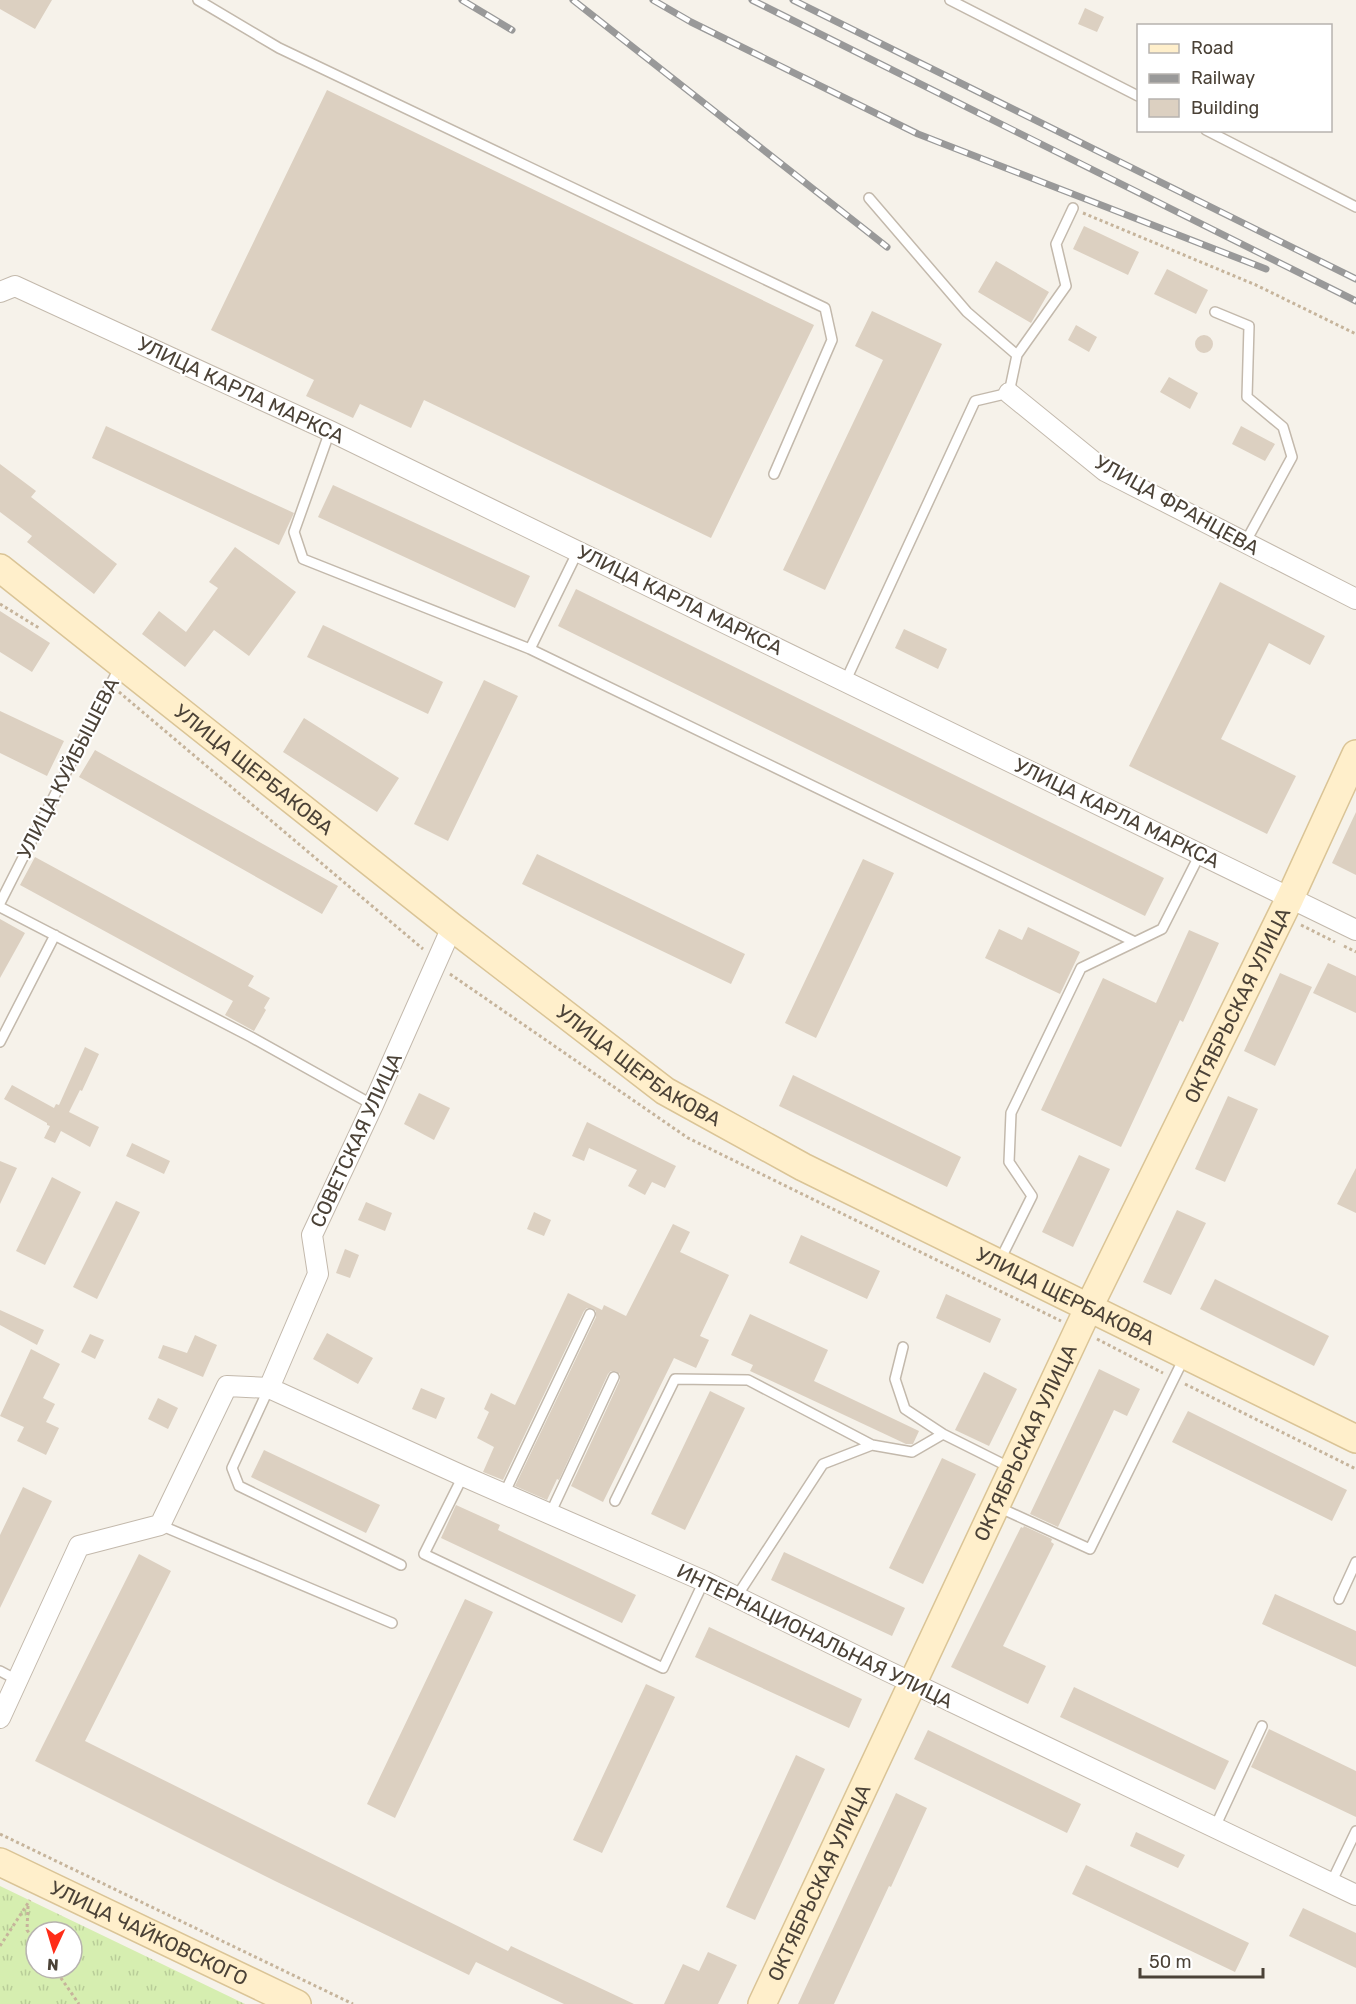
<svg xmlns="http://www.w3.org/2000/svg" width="1356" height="2004" font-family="Rubik,sans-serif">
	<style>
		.grass { fill: url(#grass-tufts); fill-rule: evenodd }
		.building { fill: #dcd0c1 }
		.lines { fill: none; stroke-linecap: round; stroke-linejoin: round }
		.lane-casing { stroke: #c3b9ac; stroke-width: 12 }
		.street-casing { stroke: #c3b9ac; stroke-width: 22 }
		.secondary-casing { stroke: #dac496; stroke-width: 30 }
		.path { stroke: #c6b49b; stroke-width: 3; stroke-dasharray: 3 3; stroke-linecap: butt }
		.lane { stroke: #fff; stroke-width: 9 }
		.street { stroke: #fff; stroke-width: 20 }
		.secondary { stroke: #ffefcb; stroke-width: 27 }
		.rail-casing { stroke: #999; stroke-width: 7 }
		.rail { stroke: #fff; stroke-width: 4.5; stroke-dasharray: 14; stroke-linecap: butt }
		.labels { text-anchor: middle; stroke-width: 4.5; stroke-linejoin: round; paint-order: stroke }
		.street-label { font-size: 20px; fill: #4b4237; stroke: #fff }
	</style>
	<defs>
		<pattern id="grass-tufts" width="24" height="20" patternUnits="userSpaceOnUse" patternTransform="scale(1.5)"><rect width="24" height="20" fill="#d6eeb0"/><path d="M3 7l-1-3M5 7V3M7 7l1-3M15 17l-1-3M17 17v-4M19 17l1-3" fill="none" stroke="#b9cd98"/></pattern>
	</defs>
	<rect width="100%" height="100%" fill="#f6f2ea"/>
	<path class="grass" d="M0 1886 245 2004H0ZM36 1932H72V1968H36Z"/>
	<path class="building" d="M0 0H52L35 29 0 9Z
		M1085 8 1104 17 1097 32 1078 24Z
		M327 90 814 325 711 538 424 400 411 428 360 404 353 418 306 396 314 380 211 330Z
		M1084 226 1139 252 1128 275 1073 249Z
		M996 261 1049 292 1031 323 978 292Z
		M1167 269 1208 290 1196 314 1154 294Z
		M872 311 942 344 825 590 783 570 883 360 855 346Z
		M1076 325 1097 337 1089 352 1068 340Z
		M1195 344a9 9 0 1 1 18 0a9 9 0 1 1-18 0Z
		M1169 377 1198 393 1190 409 1160 392Z
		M106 426 294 513 279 545 92 458Z
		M1241 426 1275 444 1265 461 1232 444Z
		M0 464 36 491 31 497 117 564 94 594 27 542 32 536 0 512Z
		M333 485 530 576 515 608 318 517Z
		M235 547 296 592 249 656 214 630 185 667 142 634 159 611 186 632 218 588 209 582Z
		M1220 582 1325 636 1310 665 1269 643 1221 739 1296 776 1267 834 1129 766Z
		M576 589 1164 878 1145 916 558 626Z
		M0 611 50 643 32 672 0 652Z
		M323 625 443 682 428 714 307 657Z
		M904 629 947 649 938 669 895 648Z
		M484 680 518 696 448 841 414 824Z
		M0 711 64 741 47 776 0 753Z
		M304 718 399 778 377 812 283 752Z
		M95 750 338 886 322 914 79 777Z
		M1356 812V875L1332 863Z
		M537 854 745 954 731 984 522 884Z
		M35 857 254 976 248 986 270 998 264 1008 266 1010 254 1031 225 1015 233 1001 20 885Z
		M863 859 894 873 816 1038 785 1023Z
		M0 919 25 933 0 978Z
		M1028 927 1080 952 1060 994 985 958 999 929 1022 940Z
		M1189 930 1219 943 1183 1022 1180 1020 1121 1147 1041 1110 1103 978 1156 1003Z
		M1328 963 1356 976V1013L1313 993Z
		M1280 973 1312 987 1275 1066 1244 1051Z
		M85 1047 99 1054 82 1091 80 1090 69 1112 99 1127 90 1147 61 1131 55 1143 44 1138 50 1126 47 1125V1123L4 1099 12 1085 54 1108 56 1104 59 1105Z
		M793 1075 961 1157 947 1187 779 1106Z
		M419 1093 450 1108 434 1140 404 1124Z
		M1228 1096 1258 1109 1225 1182 1195 1169Z
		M587 1122 676 1166 665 1188 652 1182 645 1195 628 1186 637 1170 589 1148 584 1161 572 1156Z
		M132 1143 170 1161 164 1174 126 1156Z
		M1079 1155 1110 1169 1073 1247 1042 1232Z
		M0 1161 17 1168 0 1204Z
		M1356 1168V1213L1337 1204Z
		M52 1177 81 1192 45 1265 16 1251Z
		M116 1201 140 1212 97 1299 73 1287Z
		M366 1202 392 1213 385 1231 358 1220Z
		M1177 1210 1206 1223 1171 1295 1143 1282Z
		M534 1212 551 1220 544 1236 527 1229Z
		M673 1224 690 1232 680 1252 729 1275 700 1336 709 1340 696 1368 674 1358 603 1502 571 1486 620 1380V1374L616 1371H611L608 1374 559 1480 557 1479 547 1500 515 1486 596 1317V1311L592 1308H587L584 1311 503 1480 483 1472 494 1447 477 1438 489 1412 484 1409 491 1393 515 1405 568 1293 602 1310 604 1305 626 1316Z
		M801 1235 880 1271 867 1299 789 1263Z
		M345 1249 359 1255 350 1278 336 1273Z
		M1215 1279 1329 1336 1314 1366 1200 1309Z
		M946 1294 1001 1319 990 1343 936 1318Z
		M0 1310 44 1330 37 1345 0 1325Z
		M750 1314 828 1350 814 1381 919 1431 913 1444H906L750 1371 753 1365 731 1355Z
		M327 1333 373 1358 358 1384 313 1359Z
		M90 1334 104 1340 95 1359 81 1352Z
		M195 1335 217 1345 203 1377 158 1358 163 1345 187 1353Z
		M31 1349 60 1364 43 1398 55 1404 46 1422 59 1428 46 1455 17 1441 24 1427 0 1416Z
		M1099 1369 1140 1389 1127 1416 1114 1410 1058 1527 1030 1514Z
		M984 1372 1017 1389 989 1446 955 1430Z
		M421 1388 445 1398 436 1419 412 1409Z
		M710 1391 745 1408 685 1530 651 1514Z
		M158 1398 178 1408 168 1429 148 1419Z
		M1188 1411 1347 1490 1332 1521 1172 1442Z
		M264 1450 380 1505 366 1533 251 1477Z
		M942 1458 976 1474 923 1584 889 1568Z
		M23 1487 52 1501 0 1608V1535Z
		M456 1505 500 1525 498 1530 636 1595 622 1623 441 1538Z
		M1024 1526 1052 1539 1051 1542 1054 1544 1003 1646 1046 1666 1028 1704 951 1667 1021 1527 1023 1528Z
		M784 1552 905 1608 892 1636 771 1580Z
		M139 1554 171 1571 85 1741 508 1951 511 1946 634 2004H564L476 1962 469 1975 275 1881 35 1761Z
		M1275 1594 1356 1631V1667L1262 1624Z
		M465 1599 493 1612 395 1818 367 1804Z
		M709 1627 862 1699 849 1728 695 1657Z
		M646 1684 675 1697 602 1853 573 1840Z
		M1074 1687 1229 1761 1215 1790 1060 1717Z
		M1269 1729 1356 1771V1817L1251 1767Z
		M928 1730 1081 1804 1067 1833 914 1759Z
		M796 1755 825 1769 755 1920 726 1907Z
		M896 1793 927 1808 891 1887 889 1886 834 2004H798Z
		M1136 1832 1185 1855 1178 1868 1130 1846Z
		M1086 1865 1249 1943 1235 1972 1072 1894Z
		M1303 1908 1356 1933V1968L1289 1936Z
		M708 1952 737 1965 718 2004H664L683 1964 699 1971Z"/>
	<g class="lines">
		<g class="lane-casing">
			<path id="lane" d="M198 0 279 48 825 308 832 340 774 474
				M950 0 1138 96
				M1206 130 1356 207
				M869 198 967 312 1017 355
				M1215 312 1249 326 1247 397 1283 427 1292 457 1245 543
				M330 431 294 532 303 559 530 649 1135 942 1162 929 1200 854
				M530 649 578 551
				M846 680 975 401 1009 393 1017 355 1066 286 1056 244 1073 208
				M0 903 120 666
				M0 907 251 1037 373 1105
				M0 1042 55 935
				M999 1262 1032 1196 1009 1162 1011 1113 1081 968 1135 942
				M903 1347 895 1379 905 1409 943 1434 1011 1468
				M269 1388 232 1468 239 1486 401 1565
				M463 1476 424 1554 663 1668 704 1581
				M504 1494 590 1314
				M615 1501 675 1379 748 1380 872 1445
				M998 1507 1090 1549 1185 1356
				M550 1514 614 1377
				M160 1525 392 1623
				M737 1596 823 1464 872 1445 912 1452 943 1434
				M1339 1599 1356 1562
				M0 1671 17 1680
				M1215 1827 1262 1726
				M1331 1883 1356 1831"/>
		</g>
		<g class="street-casing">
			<path id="street" d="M0 292 15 286 330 431 1356 930
				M1009 393 1105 471 1356 599
				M269 1388 463 1476 704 1581 881 1668 1356 1895
				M0 1718 79 1546 160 1525 227 1386 269 1388 318 1274 312 1235 373 1105 452 927"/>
		</g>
		<g class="secondary-casing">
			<g id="secondary">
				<path id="s1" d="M0 568 452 927 665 1091 803 1167 1356 1439"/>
				<path id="s2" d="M0 1862 297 2004"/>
				<path id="s3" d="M762 2004 1088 1309 1290 898 1356 754"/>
			</g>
		</g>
		<path class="path" d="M1083 213 1256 285 1356 334
			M0 604 39 628
			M119 692 423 949
			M1301 925 1335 942
			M1344 946 1356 952
			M450 974 688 1138 1061 1321
			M1097 1339 1163 1373
			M1185 1384 1356 1469
			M0 1834 353 2004
			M28 1906 27 1930 36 1943
			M0 1946 30 1900
			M54 1968 79 2004"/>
		<use href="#lane" class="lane"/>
		<use href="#street" class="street"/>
		<use href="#secondary" class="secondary"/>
		<g class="rail-casing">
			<path id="rail" d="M462 0 512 30
				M573 0 887 247
				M653 0 691 22 918 134 1266 269
				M752 0 1356 301
				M793 0 1356 279"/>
		</g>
		<use href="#rail" class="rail"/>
	</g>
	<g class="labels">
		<g class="street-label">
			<text transform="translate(241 390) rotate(25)" y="7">УЛИЦА КАРЛА МАРКСА</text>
			<text transform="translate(1177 505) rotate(29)" y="7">УЛИЦА ФРАНЦЕВА</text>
			<text transform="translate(680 600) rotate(26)" y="7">УЛИЦА КАРЛА МАРКСА</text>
			<text transform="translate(68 768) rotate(-63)" y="7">УЛИЦА КУЙБЫШЕВА</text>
			<text dy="7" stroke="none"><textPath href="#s1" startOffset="324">УЛИЦА ЩЕРБАКОВА</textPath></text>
			<text transform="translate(1117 813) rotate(26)" y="7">УЛИЦА КАРЛА МАРКСА</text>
			<text dy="7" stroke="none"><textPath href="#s3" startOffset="1106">ОКТЯБРЬСКАЯ УЛИЦА</textPath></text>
			<text dy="7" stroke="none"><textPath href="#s1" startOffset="810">УЛИЦА ЩЕРБАКОВА</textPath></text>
			<text transform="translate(356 1140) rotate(-65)" y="7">СОВЕТСКАЯ УЛИЦА</text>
			<text dy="7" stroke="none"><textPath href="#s1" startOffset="1296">УЛИЦА ЩЕРБАКОВА</textPath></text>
			<text dy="7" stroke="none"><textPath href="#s3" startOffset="620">ОКТЯБРЬСКАЯ УЛИЦА</textPath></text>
			<text transform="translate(815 1636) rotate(26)" y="7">ИНТЕРНАЦИОНАЛЬНАЯ УЛИЦА</text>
			<text dy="7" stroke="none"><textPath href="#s3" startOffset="134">ОКТЯБРЬСКАЯ УЛИЦА</textPath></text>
			<text dy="7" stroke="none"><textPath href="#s2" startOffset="165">УЛИЦА ЧАЙКОВСКОГО</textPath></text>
		</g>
	</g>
	<rect x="1137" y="24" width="195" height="108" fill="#ffffff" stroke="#b7b3af" stroke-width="1.5"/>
	<rect x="1149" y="44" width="30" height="9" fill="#ffefcb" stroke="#b7b3af" stroke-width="1.5"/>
	<text x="1191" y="54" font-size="18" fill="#4b4237">Road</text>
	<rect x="1149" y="74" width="30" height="9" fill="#999999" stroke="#b7b3af" stroke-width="1.5"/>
	<text x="1191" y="84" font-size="18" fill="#4b4237">Railway</text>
	<rect x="1149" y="99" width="30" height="18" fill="#dcd0c1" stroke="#b7b3af" stroke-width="1.5"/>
	<text x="1191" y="114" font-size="18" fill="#4b4237">Building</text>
	<g transform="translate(54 1950) rotate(184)"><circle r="28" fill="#ffffff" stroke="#b7b3af" stroke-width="1.5"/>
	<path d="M0-4.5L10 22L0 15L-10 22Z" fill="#ff2d18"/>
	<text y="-9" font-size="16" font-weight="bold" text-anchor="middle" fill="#4b4237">N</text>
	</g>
	<path d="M1140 1968v9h123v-9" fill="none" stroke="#4b4237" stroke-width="3"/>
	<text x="1149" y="1968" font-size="18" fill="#4b4237" stroke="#ffffff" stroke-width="4.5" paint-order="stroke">50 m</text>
</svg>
